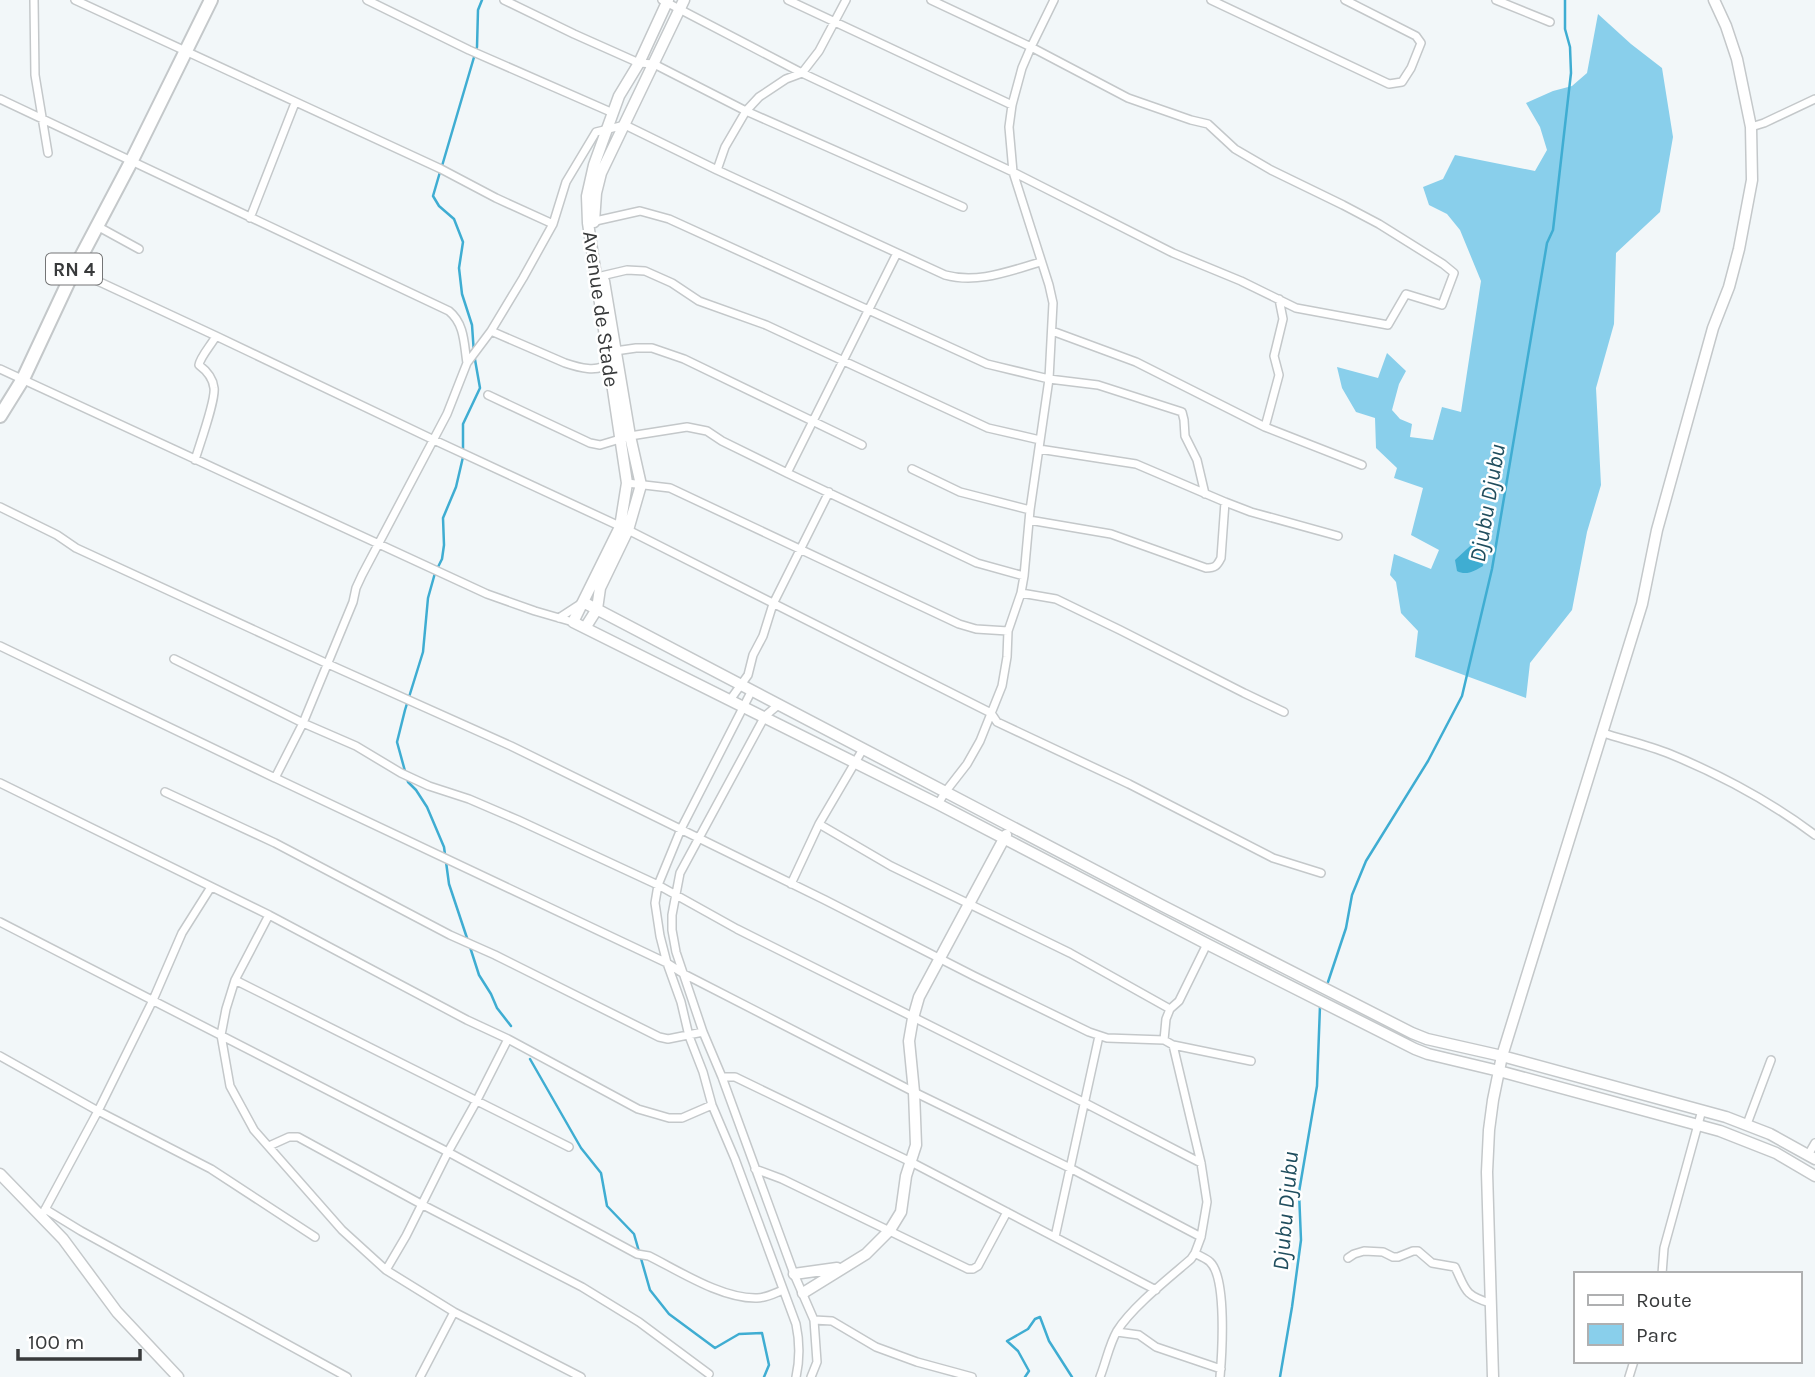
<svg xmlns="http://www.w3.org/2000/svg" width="1815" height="1377" font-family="Karla,sans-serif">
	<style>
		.green { fill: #89cfeb }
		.water { fill: #3fadd2 }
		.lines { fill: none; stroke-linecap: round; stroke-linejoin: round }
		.stream { stroke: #3fadd2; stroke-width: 2.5 }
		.street-casing { stroke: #c4c8ca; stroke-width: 10 }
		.secondary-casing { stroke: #c4c8ca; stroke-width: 13 }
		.highway-casing { stroke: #c4c8ca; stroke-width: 16 }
		.street { stroke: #fff; stroke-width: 7 }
		.secondary { stroke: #fff; stroke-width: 10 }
		.highway { stroke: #fff; stroke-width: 12 }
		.labels { text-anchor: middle; stroke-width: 5; stroke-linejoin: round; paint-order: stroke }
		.shield { fill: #fff; stroke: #747576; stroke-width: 2 }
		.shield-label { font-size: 19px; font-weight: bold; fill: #383a3b }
		.street-label { font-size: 21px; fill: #383a3b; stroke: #fff }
		.water-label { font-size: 23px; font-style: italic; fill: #204e5e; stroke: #fff }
	</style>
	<rect width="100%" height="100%" fill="#f2f7f9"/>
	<path class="green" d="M1598 14 1631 44 1662 68 1673 137 1660 212 1616 253 1614 324 1596 388 1601 485 1587 532 1572 610 1530 663 1526 698 1415 657 1418 631 1401 613 1396 582 1390 575 1394 554 1431 569 1439 550 1411 535 1423 488 1394 478 1397 468 1376 448 1375 418 1356 412 1342 388 1337 367 1378 378 1387 353 1406 371 1399 384 1392 410 1400 419 1412 424 1410 437 1433 440 1442 407 1461 412 1481 281 1460 230 1447 214 1429 205 1423 187 1443 179 1455 155 1535 171 1547 150 1540 127 1526 103 1553 91 1572 86 1587 73Z"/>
	<path class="water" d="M1480 537 1488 546 1484 555 1483 566C1475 571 1466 576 1457 571L1455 560Z"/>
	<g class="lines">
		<path class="stream" d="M442 166 477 47 478 10 482 0
			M440 172 433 196 439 206 454 219 463 242 459 268 462 294 472 325 474 354 480 388 463 424V457L456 487 443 518 444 545 442 559 435 573 428 598 423 652 405 710 397 742 408 782 416 790 427 807 444 847 449 884 468 941
			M470 947 479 975 491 994 497 1008 511 1026
			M1328 982 1346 928 1352 895 1366 861 1428 761 1462 696 1492 569 1547 243 1553 230 1571 73 1570 47 1565 29V0
			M530 1059 581 1148 601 1173 607 1206 634 1234 650 1290 669 1314 715 1348 739 1334 762 1333 769 1365 764 1377
			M1025 1377 1029 1371 1018 1351 1007 1341 1028 1329 1035 1319 1040 1317 1049 1341 1072 1377
			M1280 1377 1292 1307 1301 1240 1299 1192 1317 1086 1320 1006"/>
		<g class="street-casing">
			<path id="street" d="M34 0 35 75 48 153
				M75 0 441 169 496 198 553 224
				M367 0 469 50 613 113
				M504 0 574 34 639 63 654 64 746 111 963 207
				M662 0 802 73 1013 172 1173 253 1241 281 1296 308 1388 325 1406 294 1442 305 1454 273 1443 264 1379 224 1343 205 1271 170 1235 149 1208 124 1191 120 1128 98 1031 47 931 0
				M788 0 1012 105
				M1211 0 1389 84 1402 82 1411 68 1421 43 1416 36 1345 0
				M1496 0 1550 22
				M0 99 449 311C465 324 464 345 467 363
				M1751 127 1764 123 1815 99
				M717 170 725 147 746 111 759 97 786 79 802 73 819 51 846 0
				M250 218 295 103
				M591 222 640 211 669 219 987 364 1049 379 1098 385 1182 412 1184 420 1185 436 1197 460 1205 494
				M97 226 139 249
				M74 270 216 336 434 440 628 530 991 713 997 722 1129 784 1273 858 1321 873
				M597 277 627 270 645 271 672 283 699 301 766 325 988 428 1040 440
				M491 331 565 363C577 367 599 374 609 362 612 358 613 354 615 351L636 348H652L684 359 862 445
				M1052 331 1136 362 1265 427 1362 465
				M0 369 487 594 535 611 573 622
				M488 395 590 443 600 445 630 436 687 427 707 431 722 441 787 473 977 563 1024 576
				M1265 427 1279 375 1274 356 1283 319 1279 299
				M1039 449 1136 464 1225 502 1251 512 1338 536
				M195 460C199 446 216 400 214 388 213 378 207 371 199 365 200 357 212 344 216 336
				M912 469 960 492 1030 510
				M787 473 897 253
				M627 483 670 488 959 624 976 629 1008 631
				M0 507 57 535 76 548 328 664 511 746 825 900 974 976 1089 1032 1107 1038 1164 1040
				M1029 520 1111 534 1206 568C1215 568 1217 566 1221 558L1225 502
				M1021 593 1056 599 1120 630 1244 693 1284 712
				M559 618 582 603
				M0 646 275 778 303 723 353 602 356 588 362 575 447 414 467 363 491 331 523 278 553 224 566 182 596 132 625 125 717 170 945 275C978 284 1009 271 1041 262
				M174 659 303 723 356 746 401 773 429 786 469 799 518 820 658 885 737 929 1085 1103 1201 1163
				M751 692 681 829 658 885 655 903 660 936 667 963 681 1002 689 1036 703 1072 712 1105 735 1159 796 1324C800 1343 800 1359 796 1377
				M730 700 748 675 753 655 763 636 773 604 829 492
				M777 706 765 716 680 873 672 915V930L676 952 703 1032 722 1077 794 1274 814 1320 817 1362 811 1377
				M1603 733C1625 740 1648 745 1670 754 1721 775 1771 802 1815 835
				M271 776 667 963 684 974 914 1092 1070 1168 1201 1237
				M0 783 269 915 467 1020 508 1039 638 1109 669 1118H682L712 1105
				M165 792 275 843 450 935 495 955 659 1037 668 1039 703 1032
				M938 804 946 791 967 764 980 741 1002 686 1007 657 1008 631 1021 593 1024 576 1030 510 1049 379 1053 303 1049 285 1013 172 1009 127 1012 105 1022 68 1031 47 1054 0
				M819 824 891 866 1070 953 1170 1009
				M791 884 819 824 863 749
				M269 915 235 980 226 1009 221 1035 230 1086 254 1130 342 1230 386 1270 454 1312 581 1377
				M0 922 448 1152 637 1254 649 1256C679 1271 722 1299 757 1298 766 1298 775 1293 783 1290
				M235 980 569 1147
				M1173 1045 1251 1061
				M0 1056 98 1111 211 1169 315 1237
				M722 1077H735L911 1162 1156 1290
				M1747 1124 1771 1060
				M269 1146 289 1137H298L421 1204 582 1287 639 1322 709 1374
				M1808 1155 1815 1143
				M755 1169 782 1179 968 1269H973L978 1266 1007 1212
				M45 1209 81 1231 347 1377
				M42 1215 98 1111 153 1000 182 933 211 887
				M1055 1237 1099 1036
				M1195 1253C1199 1256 1206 1258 1210 1262 1227 1278 1222 1354 1220 1377
				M1348 1258 1354 1254 1364 1251 1383 1252 1393 1257H1398L1413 1251H1418L1432 1263 1455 1267C1466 1290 1464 1295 1490 1303
				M386 1270 406 1236 448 1152 476 1102 508 1039
				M1662 1274 1664 1248 1702 1110
				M814 1320 832 1321 876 1347 917 1362 972 1377
				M1117 1332 1139 1335 1156 1347 1221 1369
				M420 1377 454 1312
				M1100 1377C1106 1362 1109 1345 1117 1331 1132 1307 1169 1278 1191 1259L1195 1253 1201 1237 1207 1202 1201 1163 1173 1045 1164 1040 1166 1019 1170 1009 1179 1001 1207 944
				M1629 1377 1634 1361"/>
		</g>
		<g class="secondary-casing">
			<path id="secondary" d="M668 0 639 63 619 96 594 165 587 196 588 223 627 483 620 527 573 622 938 804 1207 944 1415 1049 1428 1054 1499 1071 1720 1131 1776 1153 1815 1176
				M594 222 596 193 601 173 684 0
				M583 602 1163 906 1412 1033 1427 1039 1502 1056 1726 1117 1770 1134 1815 1159
				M585 628 597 609 600 588 628 530 641 485 630 436 604 281
				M0 1174 63 1239 117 1312 178 1377
				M794 1274 837 1268
				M803 1293 866 1254 890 1230 901 1212 906 1176 916 1145 914 1092 909 1041 913 1018 919 997 1006 835
				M1493 1377 1487 1172 1489 1130 1493 1100 1502 1056 1642 604 1657 530 1713 328 1729 287 1739 249 1752 180 1751 127 1737 59 1726 26 1714 0"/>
		</g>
		<g class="highway-casing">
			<path id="highway" d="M0 416 23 379 74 270 131 162 211 0"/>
		</g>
		<use href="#street" class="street"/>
		<use href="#secondary" class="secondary"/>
		<use href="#highway" class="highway"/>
	</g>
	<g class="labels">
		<rect class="shield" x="46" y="253.5" width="56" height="31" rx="5"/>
		<g class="shield-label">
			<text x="74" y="276">RN 4</text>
		</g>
		<g class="street-label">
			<text transform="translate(601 309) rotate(82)" y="7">Avenue de Stade</text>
		</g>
		<g class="water-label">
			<text transform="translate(1487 503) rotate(-80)" y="8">Djubu Djubu</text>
			<text transform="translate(1285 1211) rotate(-85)" y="8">Djubu Djubu</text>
		</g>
	</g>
	<rect x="1574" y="1272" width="228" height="91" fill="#ffffff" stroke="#afb0b1" stroke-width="2"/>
	<rect x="1588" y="1295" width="35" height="10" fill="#ffffff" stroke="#afb0b1" stroke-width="2"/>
	<text x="1636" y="1307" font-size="21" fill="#383a3b">Route</text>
	<rect x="1588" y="1324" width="35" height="21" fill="#89cfeb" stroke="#afb0b1" stroke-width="2"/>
	<text x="1636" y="1342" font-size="21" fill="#383a3b">Parc</text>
	<path d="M18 1349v10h122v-10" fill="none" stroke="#383a3b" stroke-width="3.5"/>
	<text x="28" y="1349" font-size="21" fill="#383a3b" stroke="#ffffff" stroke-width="5" paint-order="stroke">100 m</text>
</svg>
